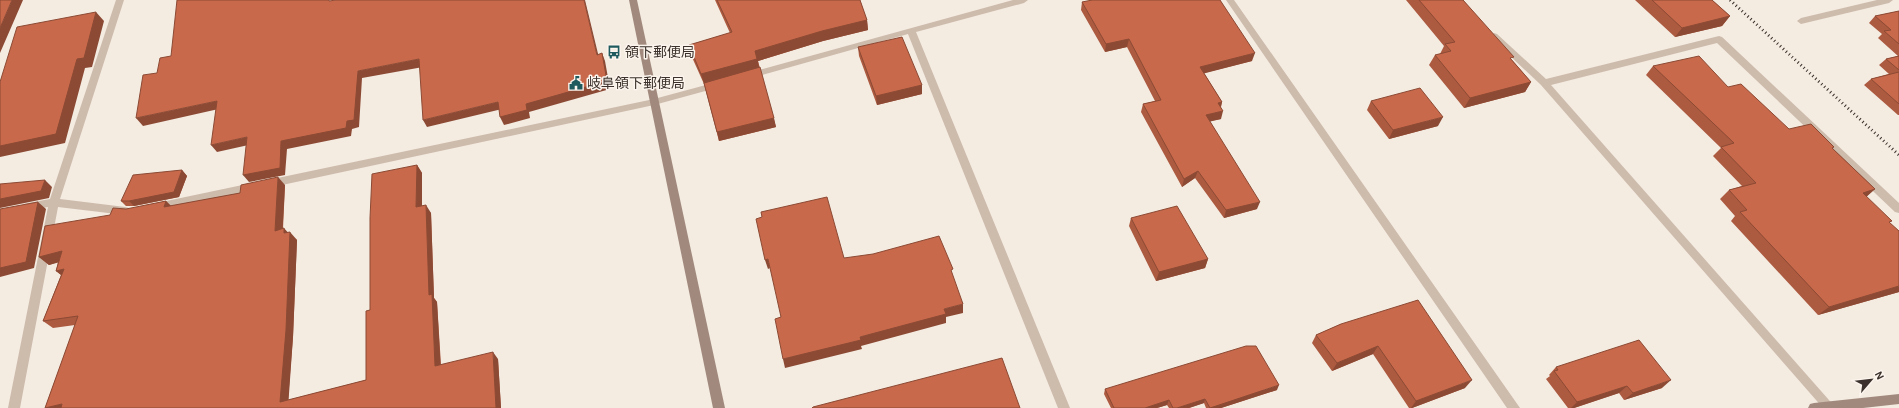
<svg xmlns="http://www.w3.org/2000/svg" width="1899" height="408" font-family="'Alegreya Sans','Noto Sans JP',sans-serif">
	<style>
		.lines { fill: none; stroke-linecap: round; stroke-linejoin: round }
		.street { fill: #cdbbac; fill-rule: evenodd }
		.secondary { fill: #a18a7d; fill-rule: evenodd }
		.rail { stroke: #3b302b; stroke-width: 3; stroke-dasharray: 1 3; stroke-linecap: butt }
		.wall { fill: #ac5a40 }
		.shaded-wall { fill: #8c4a34 }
		.building { fill: #c8694b; stroke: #8c4a34 }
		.labels { text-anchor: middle; stroke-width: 3; stroke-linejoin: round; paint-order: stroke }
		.poi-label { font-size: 14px; fill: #3b302b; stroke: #fbf5ee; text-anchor: start }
	</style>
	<rect width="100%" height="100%" fill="#f4ebe1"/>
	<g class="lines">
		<path class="street" d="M116 0H124L60 199 125 207 129 208 130 211 129 214 125 215 58 207 20 408H8L48 207 28 211 24 210 23 207 24 204 28 203 50 199Z
			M1013 0H1028L1024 3 916 32 1070 408H1058L908 34 748 79 743 76 748 73Z
			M1226 0H1234L1520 408H1507Z
			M1877 0H1893L1889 3 1801 24 1797 21 1801 18Z
			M1494 33 1497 34 1546 79 1719 36 1722 37 1899 203V213L1895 212 1717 43 1551 85 1836 408H1823L1541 85 1491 38 1490 36Z
			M717 82 722 85 720 87 654 105 268 188 265 187 263 184 265 181 268 180 654 99Z
			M252 183 255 184 257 187 255 190 252 191 157 211 153 210 152 207 153 204 157 203Z"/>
		<path class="secondary" d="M629 0H637L725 408H713Z
			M1899 394V404L1863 408H1808L1810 404 1814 403Z"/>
		<path class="rail" d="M1730 0 1899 155"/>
	</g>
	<path class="wall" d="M715 0H860L867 20 868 30 823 41 758 61 776 127 719 141 704 84 691 55 689 45 730 33Z
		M1089 0H1220L1252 61 1204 73 1222 102 1221 107V119L1210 121 1257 209 1224 218 1195 178 1182 187 1141 112 1143 104 1155 101 1127 47 1105 52 1081 10 1082 2 1089 1Z
		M1406 0H1463L1512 60 1531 82 1525 92 1464 108 1429 65 1435 55 1440 54 1444 46Z
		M1635 0H1712L1730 16 1722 26 1675 37Z
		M1899 11V115H1898L1864 85 1871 79 1889 74 1879 65 1886 59 1898 56 1878 38 1882 34 1869 23 1875 16Z
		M858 47 922 85V94L877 105 859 56Z
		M1653 66 1728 87 1789 129 1833 149 1875 189 1866 197 1890 223 1899 292 1818 315 1731 221 1735 216 1720 199 1729 190 1742 186 1713 156 1721 148 1646 75Z
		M1371 101 1438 126 1389 139 1367 110Z
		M417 165 422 173V206L431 213 434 298 437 302 441 365 498 359 501 408H45L75 325 53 328 43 321 61 275 56 271 58 262 49 265 39 257 110 215 166 201 171 206 285 185 283 229 297 240 293 337 288 400 366 380 370 310Z
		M182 170 187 176 179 197 134 206H126L121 201Z
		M1131 218 1208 259 1205 268 1156 281 1129 226Z
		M1341 324 1465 388 1412 408H1409L1373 354 1332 371 1312 343 1316 335Z
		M1556 367 1662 388 1624 400 1619 393 1574 408H1568L1546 379 1550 376 1549 375Z
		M1105 389 1277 390 1221 408H1206L1204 403 1189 408H1169L1167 405 1157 408H1111L1104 394Z"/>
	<path class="shaded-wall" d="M12 0H23L0 53V28Z
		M584 0H585L600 62 597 55Z
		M96 12 104 21 92 67 85 68 65 143 0 157V146L77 59Z
		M1730 16 1722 26 1675 37 1682 28Z
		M867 20 868 30 823 41 758 61 759 68 704 84 701 74 755 51 822 31Z
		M1129 39 1127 47 1105 52 1106 44Z
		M602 53 605 61 610 89 529 112 530 118 504 125 500 117 526 104Z
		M1255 53 1252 61 1198 75 1200 67Z
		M419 59 423 67 362 78 359 127 352 129 351 136 287 149 285 175 249 182 243 175 281 141 347 121 358 71Z
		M1531 82 1525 92 1464 108 1470 98Z
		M922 85V94L877 105 876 96Z
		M217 101 223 108 143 126 136 118Z
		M498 102 502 109 427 127 423 120Z
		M1222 102 1220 110 1218 103Z
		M1223 111 1221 119 1204 123 1206 115Z
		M1443 117 1438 126 1389 139 1393 130Z
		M774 118 776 127 719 141 717 132Z
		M247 137 253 144 217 152 211 145Z
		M417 165 422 173V215L416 207Z
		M182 170 187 176 179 197 134 206 129 201Z
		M1198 171 1195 178 1182 187 1184 179Z
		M278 177 285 185 282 239 275 231Z
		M45 180 52 187 49 198 0 208V199Z
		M1875 189 1865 198 1863 193Z
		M166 201 174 209 164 207Z
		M38 202 46 209 34 268 0 277V268Z
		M1260 202 1257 209 1224 218 1226 210Z
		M426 205 431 213 434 298 437 302 441 373 435 366 429 295Z
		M284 228 290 235V232L297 240 293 337 288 408 280 402Z
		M62 251 71 259 49 265 39 257Z
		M768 259 770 268 768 269 765 260Z
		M1208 259 1205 268 1156 281 1159 272Z
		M64 269 65 278 56 271Z
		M1899 286V292L1818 315 1829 307Z
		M963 304V313L946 317V323L861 346 862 349 785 368 783 359 860 337 944 309Z
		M1378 346 1373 354 1332 371 1337 363Z
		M493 352 498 359 501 408H496Z
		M1472 380 1465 388 1412 408H1411L1416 401Z
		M1671 380 1662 388 1624 400 1633 393Z
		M1279 385 1277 390 1221 408H1210Z
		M1627 386 1619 393 1574 408H1571L1577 402Z
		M1205 399 1204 403 1189 408H1177Z
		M1169 400 1167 405 1157 408H1145Z
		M62 404 68 408H45Z"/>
	<path class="building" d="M0 0H12L0 28Z
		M177 0H329V1L336 0H584L597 55 602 53 607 81 526 104 527 110 500 117 498 102 423 120 419 59 358 71 354 120 347 121 346 128 281 141 280 168 243 175 247 137 211 145 217 101 136 118 143 75 157 73 160 58 171 56Z
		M717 0H860L867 20 822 31 755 51 757 59 701 74 689 45 732 32Z
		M1092 0H1220L1255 53 1200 67 1222 102 1218 103 1223 111 1206 115 1260 202 1226 210 1198 171 1184 179 1143 104 1161 100 1129 39 1106 44 1082 2Z
		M1419 0H1463L1514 57 1510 58 1531 82 1470 98 1435 55 1451 51 1445 44 1455 42Z
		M1652 0H1712L1730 16 1682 28Z
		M1899 11V44L1884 31 1891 30 1875 16Z
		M96 12 84 58 77 59 56 134 0 146V82L17 27Z
		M902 37 922 85 876 96 858 47Z
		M1699 56 1728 87 1741 84 1789 129 1811 124 1834 147 1832 148 1875 189 1863 193 1892 221 1889 222 1899 231V286L1829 307 1740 212 1747 210 1729 190 1756 183 1721 147 1734 143 1653 66Z
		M1899 56V70L1886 59Z
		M760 67 774 118 717 132 704 83Z
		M1899 72V104L1871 79Z
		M1420 88 1443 117 1393 130 1371 101Z
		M417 165 416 207 426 205 429 295 432 294 435 366 493 352 496 408H61L62 404 45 408 78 316 43 321 64 269 56 271 62 251 39 257 45 226 110 215 113 208 126 209 166 201 164 207 240 193 241 185 278 177 275 231 284 228V233L290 232 286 330 280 402 366 380V311L370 310V218L372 174Z
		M182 170 174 192 129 201H121L133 175Z
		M45 180 41 191 0 199V184Z
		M827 197 844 258 873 254 939 236 953 269 951 270 963 304 944 309 946 314 860 337 861 340 783 359 775 319 781 317 768 259 765 260 756 219 762 217 761 212Z
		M38 202 26 262 0 268V209Z
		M1177 206 1208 259 1159 272 1131 218Z
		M1418 300 1472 380 1416 401 1378 346 1337 363 1316 335 1341 324Z
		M1639 340 1671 380 1633 393 1627 386 1577 402 1554 371 1558 370 1556 367Z
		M1246 346H1256L1279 385 1210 408 1205 399 1177 408H1173L1169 400 1145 408H1114L1105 389Z
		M1002 358 1020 408H812L813 407Z"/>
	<defs>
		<g id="bus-bare" transform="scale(1.08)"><path d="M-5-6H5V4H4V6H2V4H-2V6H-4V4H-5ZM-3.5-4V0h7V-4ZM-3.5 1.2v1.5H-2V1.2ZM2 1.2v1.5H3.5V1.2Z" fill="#1f5a5e" stroke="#fbf5ee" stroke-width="2.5" paint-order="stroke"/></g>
		<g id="civic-bare" transform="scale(1.08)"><path d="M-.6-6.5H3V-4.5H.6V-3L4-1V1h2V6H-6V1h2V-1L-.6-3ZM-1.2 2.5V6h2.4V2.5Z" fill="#1f5a5e" stroke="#fbf5ee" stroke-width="2.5" paint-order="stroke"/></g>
	</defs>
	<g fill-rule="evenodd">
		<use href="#bus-bare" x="614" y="52"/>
		<use href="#civic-bare" x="576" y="83"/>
	</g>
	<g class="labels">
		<g class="poi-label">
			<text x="625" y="57">領下郵便局</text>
			<text x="587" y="88">岐阜領下郵便局</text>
		</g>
	</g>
	<g transform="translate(1871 380) rotate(62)" stroke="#fbf5ee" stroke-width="3" paint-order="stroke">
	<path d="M0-3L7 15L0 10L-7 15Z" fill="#3b302b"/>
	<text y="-6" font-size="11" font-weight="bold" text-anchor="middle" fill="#3b302b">N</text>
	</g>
</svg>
